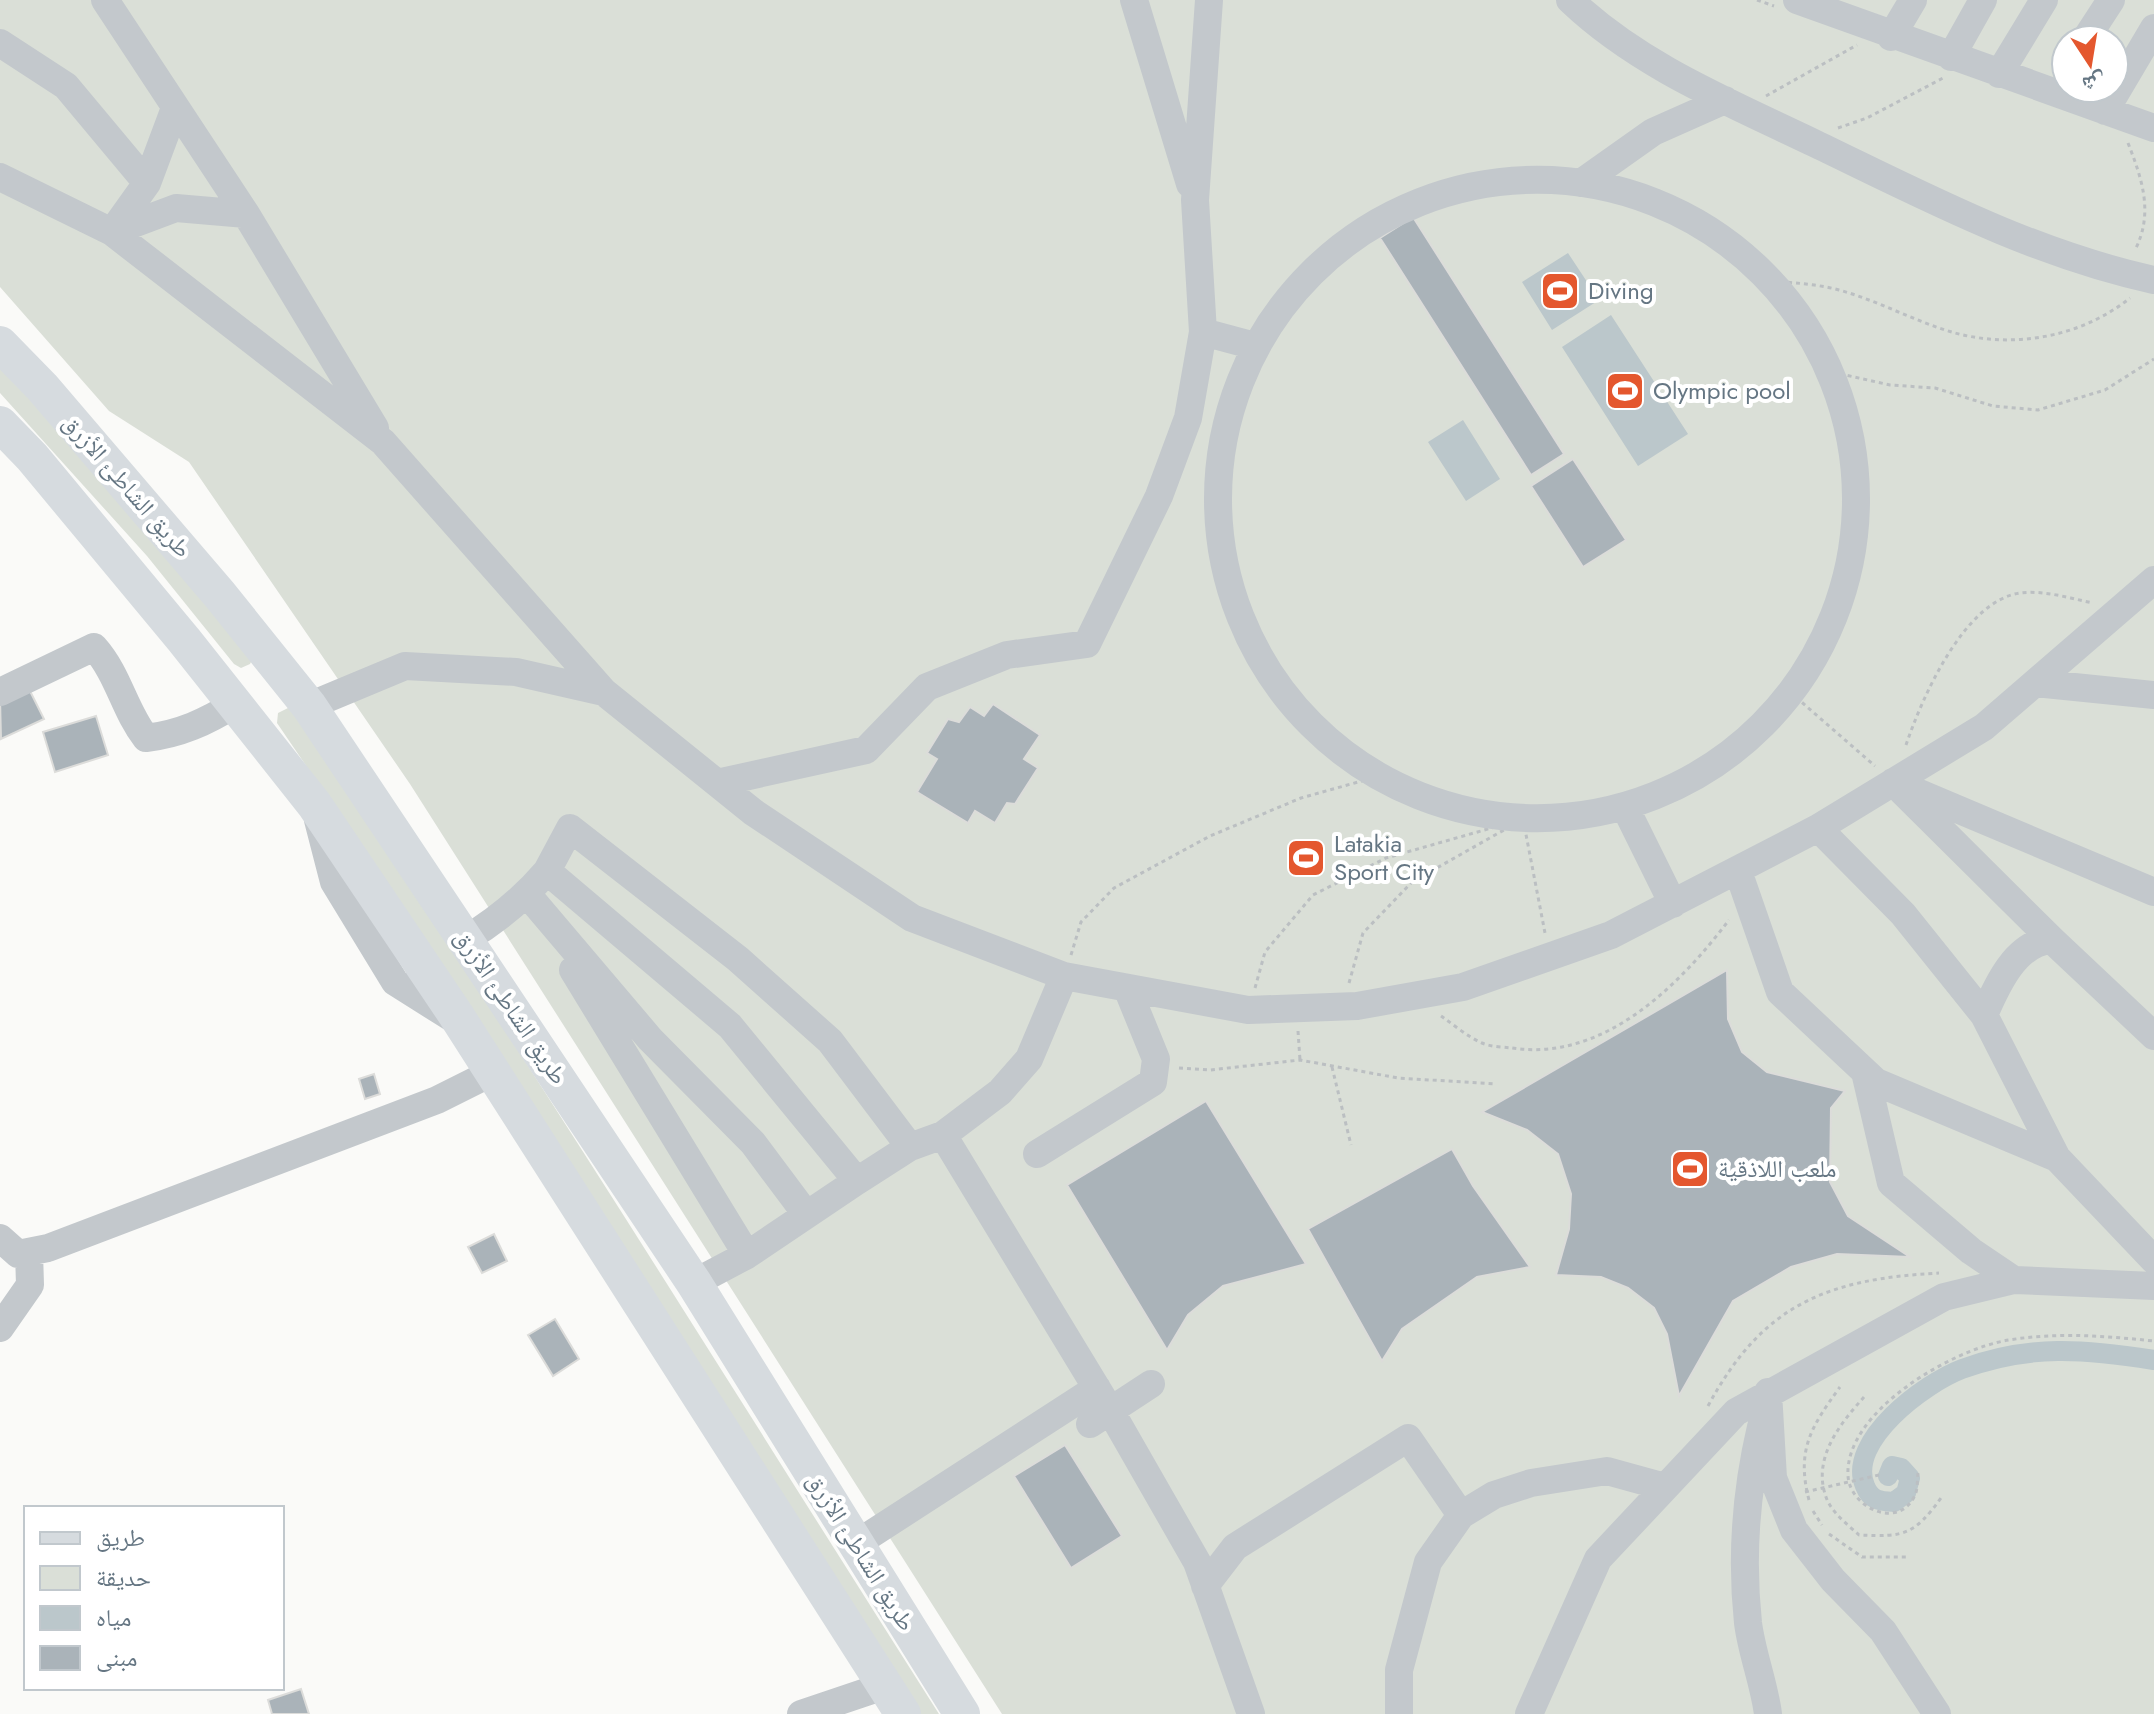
<svg xmlns="http://www.w3.org/2000/svg" width="2154" height="1714" font-family="Jost,'Noto Naskh Arabic',sans-serif">
	<style>
		.green { fill: #dadfd7; fill-rule: evenodd }
		.water { fill: #bbc7cb }
		.lines { fill: none; stroke-linecap: round; stroke-linejoin: round }
		.canal { stroke: #bbc7cb; stroke-width: 20 }
		.building { fill: #aab3b9; stroke: #dcdcda; stroke-width: 2 }
		.path { stroke: #bbbfc2; stroke-width: 3; stroke-dasharray: 4 4; stroke-linecap: butt }
		.minor { stroke: #c3c8cc; stroke-width: 28 }
		.major { stroke: #d6dbdf; stroke-width: 36 }
		.labels { text-anchor: middle; stroke-width: 8; stroke-linejoin: round; paint-order: stroke }
		.poi-label { font-size: 24px; fill: #657683; stroke: #fff; text-anchor: start }
		.street-label { font-size: 24px; fill: #657683; stroke: #fff }
	</style>
	<rect width="100%" height="100%" fill="#fafaf8"/>
	<path class="green" d="M0 0H2154V1714H1002L410 784 189 462 109 411 0 287ZM2066 40H2114V88H2066Z
		M0 368 37 405 253 658 250 664 241 668 234 664 147 556 0 393Z
		M288 708 294 711C517 1040 726 1379 939 1714H919L373 864 277 723 278 713Z"/>
	<path class="water" d="M1568 253 1599 300 1552 330 1522 282Z
		M1611 315 1688 434 1638 466 1562 347Z
		M1463 420 1500 479 1466 501 1428 442Z"/>
	<g class="lines">
		<path class="canal" d="M1888 1476 1892 1466 1901 1468 1910 1478 1906 1493 1894 1502C1880 1501 1871 1501 1865 1486 1846 1441 1925 1383 1962 1369 2030 1344 2085 1349 2154 1360"/>
	</g>
	<path class="building" d="M1413 217 1564 454 1531 475 1380 238Z
		M1573 459 1626 540 1583 567 1531 486Z
		M27 685 44 719 1 739 0 698Z
		M993 704 1040 735 1024 759 1038 768 1015 804 1007 803 995 823 975 811 968 823 917 792 937 759 927 753 948 719 959 722 970 707 984 716Z
		M96 716 108 755 55 772 43 732Z
		M1727 970 1728 1019 1742 1052 1767 1072 1845 1091 1831 1108 1830 1182 1848 1216 1910 1257 1837 1254 1791 1267 1733 1301 1679 1396 1667 1334 1654 1308 1628 1288 1601 1277 1556 1275 1569 1229 1571 1194 1558 1154 1527 1130 1482 1112Z
		M374 1074 380 1094 365 1099 359 1079Z
		M1206 1101 1306 1264 1223 1286 1188 1315 1167 1350 1067 1185Z
		M1452 1149 1473 1186 1530 1267 1477 1277 1402 1329 1382 1361 1308 1229Z
		M494 1234 507 1261 482 1273 468 1247Z
		M555 1319 579 1359 553 1376 528 1335Z
		M1065 1445 1122 1536 1071 1568 1014 1476Z
		M301 1689 309 1714H272L268 1700Z"/>
	<g class="lines">
		<path class="path" d="M1757 0 1774 6
			M1766 96 1857 45
			M1838 128 1867 118 1943 78
			M2128 143C2142 179 2154 213 2135 250
			M1772 281C1795 283 1817 284 1839 290 1879 301 1916 322 1955 333 2015 349 2081 337 2130 298
			M1832 372 1890 385 1935 388 1993 406 2038 410 2105 390 2154 359
			M1790 692 1875 766
			M1906 745C1922 698 1964 601 2020 593 2044 590 2069 598 2093 603
			M1523 819 1545 933
			M1071 955 1081 922 1114 888 1210 836 1301 798 1376 777
			M1349 983 1363 933 1412 882 1518 822
			M1255 988 1265 952 1313 895 1386 858 1523 819
			M1441 1016C1454 1025 1468 1037 1482 1043 1491 1047 1503 1047 1512 1048 1603 1062 1679 986 1729 920
			M1298 1031 1300 1060
			M1332 1067 1351 1145
			M1179 1068 1210 1070 1300 1060 1398 1078 1496 1084
			M1864 1397C1840 1424 1812 1458 1826 1497 1831 1512 1848 1525 1859 1535 1905 1537 1914 1535 1941 1498
			M1708 1406C1763 1304 1827 1279 1939 1273
			M1918 1473C1917 1481 1918 1491 1914 1497 1897 1530 1850 1507 1848 1476 1844 1412 1952 1349 2009 1340 2058 1332 2105 1336 2154 1341
			M1805 1492 1879 1475
			M1809 1500C1796 1450 1811 1427 1840 1387
			M1813 1511 1822 1525
			M1829 1534 1862 1557H1906"/>
		<path class="minor" d="M105 0 246 214 375 428
			M1134 0 1190 184
			M1570 0C1639 66 1731 103 1816 144 1926 197 2034 254 2154 280
			M1797 0 2154 128
			M1891 37 1913 0
			M2085 40 2111 0
			M0 43 66 86 147 183
			M1951 57 1983 0
			M1999 74 2044 0
			M2105 111 2154 28
			M0 177 112 232 383 442 604 692 753 812 912 918 1064 976 1248 1010 1357 1006 1463 987 1611 935 1818 828 1984 727 2154 580
			M1218 499a319 319 0 1 1 638 0a319 319 0 1 1-638 0Z
			M1581 183 1653 132 1725 100
			M112 232 147 183 175 108
			M112 232 176 208 246 214
			M1203 332 1255 346
			M2035 683 2154 695
			M0 692 94 647C119 675 124 710 146 738 180 734 206 722 235 704
			M309 706 405 666 516 672 604 692
			M1893 782 2154 892
			M717 783 866 750 927 687 1007 655 1087 644 1159 496 1188 418 1203 332 1195 200 1209 0
			M1902 791 2052 940
			M1625 807 1673 904
			M318 820 334 882 395 982 457 1021
			M1818 828 1903 914 1984 1015 2057 1158 2154 1260
			M547 871 570 828 738 959 830 1041 910 1147
			M1738 871 1780 992 1876 1082 2057 1158
			M527 894 650 1039 753 1143 806 1214
			M466 939C498 920 523 899 547 871L730 1026 857 1181 747 1255 694 1283
			M573 970 747 1255
			M1984 1015C1997 985 2016 942 2052 940L2154 1036
			M1865 1072 1891 1183 1971 1251 2014 1280
			M943 1135 1000 1092 1029 1059 1064 976
			M1037 1154 1153 1082 1156 1059 1127 988
			M857 1181 910 1147 943 1135 1110 1410 1197 1562 1251 1714
			M0 1238 18 1254 48 1248 437 1100 493 1072
			M0 1328 30 1285 29 1252
			M1768 1392 1773 1478 1794 1530 1833 1580 1883 1631 1937 1714
			M1090 1424 1151 1384
			M1761 1427C1746 1491 1741 1557 1748 1623 1752 1654 1764 1683 1768 1714
			M856 1544 1097 1388
			M1205 1586 1235 1547 1408 1438 1461 1515
			M801 1714 884 1686
			M1399 1714V1670L1428 1562 1461 1515 1494 1495 1531 1483 1607 1471 1665 1487
			M1529 1714 1598 1559 1736 1412 1944 1297 2014 1280 2154 1286"/>
		<path class="major" d="M0 344 42 387 220 595 309 706 694 1283 962 1714
			M0 424 32 457 184 640 314 804 456 1015 903 1714"/>
	</g>
	<defs>
		<g id="stadium-square" transform="scale(2)"><rect x="-9" y="-9" width="18" height="18" rx="4" fill="#e4572e" stroke="#fff"/><path d="M0-5a6.5 5 0 1 0 0 10a6.5 5 0 1 0 0-10ZM-3.5-1.8h7v3.6h-7Z" fill="#fff"/></g>
	</defs>
	<g fill-rule="evenodd">
		<use href="#stadium-square" x="1560" y="291"/>
		<use href="#stadium-square" x="1625" y="391"/>
		<use href="#stadium-square" x="1306" y="858"/>
		<use href="#stadium-square" x="1690" y="1169"/>
	</g>
	<g class="labels">
		<g class="poi-label">
			<text x="1588" y="299">Diving</text>
			<text x="1653" y="399">Olympic pool</text>
			<text x="1334" y="852">Latakia<tspan x="1334" dy="28">Sport City</tspan></text>
			<text x="1718" y="1177">ملعب اللاذقية</text>
		</g>
		<g class="street-label">
			<text transform="translate(127 486) rotate(49)" y="8">طريق الشاطئ الأزرق</text>
			<text transform="translate(511 1007) rotate(56)" y="8">طريق الشاطئ الأزرق</text>
			<text transform="translate(861 1552) rotate(58)" y="8">طريق الشاطئ الأزرق</text>
		</g>
	</g>
	<rect x="24" y="1506" width="260" height="184" fill="#ffffff" stroke="#c1c8cd" stroke-width="2"/>
	<rect x="40" y="1532" width="40" height="12" fill="#d6dbdf" stroke="#c1c8cd" stroke-width="2"/>
	<text x="96" y="1546" font-size="24" fill="#657683">طريق</text>
	<rect x="40" y="1566" width="40" height="24" fill="#dadfd7" stroke="#c1c8cd" stroke-width="2"/>
	<text x="96" y="1586" font-size="24" fill="#657683">حديقة</text>
	<rect x="40" y="1606" width="40" height="24" fill="#bbc7cb" stroke="#c1c8cd" stroke-width="2"/>
	<text x="96" y="1626" font-size="24" fill="#657683">مياه</text>
	<rect x="40" y="1646" width="40" height="24" fill="#aab3b9" stroke="#c1c8cd" stroke-width="2"/>
	<text x="96" y="1666" font-size="24" fill="#657683">مبنى</text>
	<g transform="translate(2090 64) rotate(168)"><circle r="38" fill="#ffffff" stroke="#c1c8cd" stroke-width="2"/>
	<path d="M0-6L14 30L0 20L-14 30Z" fill="#e4572e"/>
	<text y="-12" font-size="22" font-weight="bold" text-anchor="middle" fill="#657683">ش</text>
	</g>
</svg>
